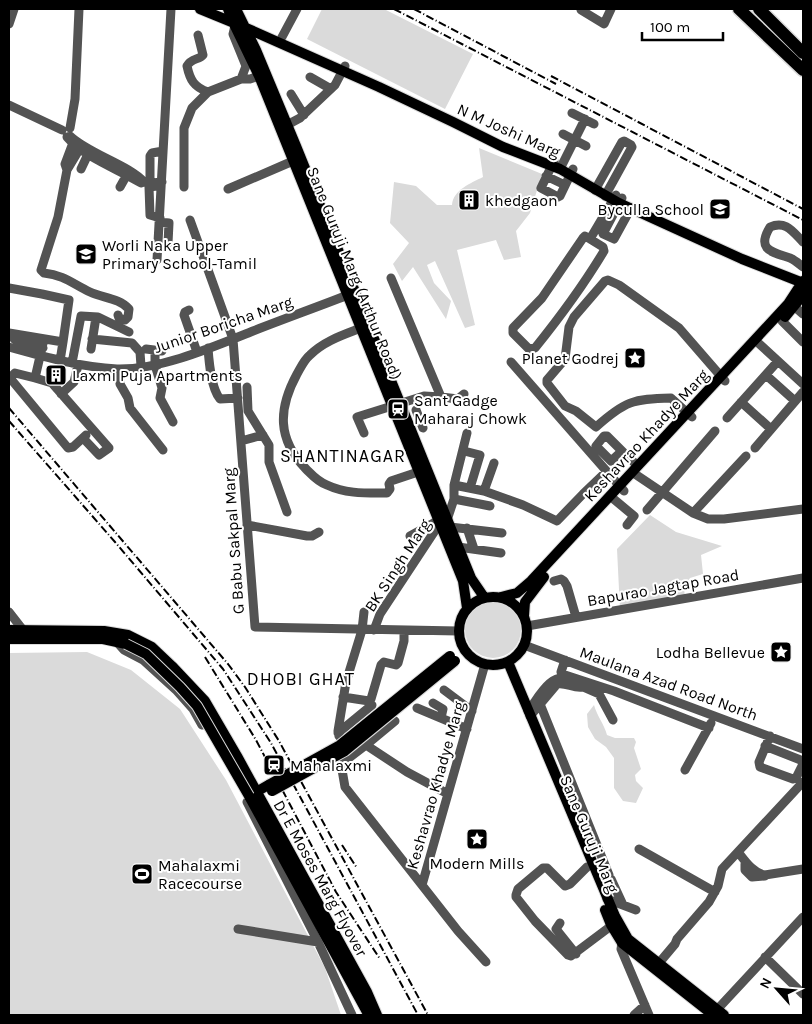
<svg xmlns="http://www.w3.org/2000/svg" width="812" height="1024" font-family="Karla,sans-serif">
	<style>
		.green { fill: #dadada }
		.lines { fill: none; stroke-linecap: round; stroke-linejoin: round }
		.major-casing { stroke: #dbdbdb; stroke-width: 12 }
		.highway-casing { stroke: #dbdbdb; stroke-width: 15 }
		.minor { stroke: #535353; stroke-width: 9 }
		.major { stroke: #000; stroke-width: 10 }
		.highway { stroke: #000; stroke-width: 12 }
		.rail { stroke: #000; stroke-width: 2; stroke-dasharray: 8 2.5 1 2.5; stroke-linecap: butt }
		.major-bridge-casing { stroke: #dbdbdb; stroke-width: 12; stroke-linecap: butt }
		.major-bridge { stroke: #000; stroke-width: 10 }
		.labels { text-anchor: middle; stroke-width: 4; stroke-linejoin: round; paint-order: stroke }
		.street-label { font-size: 16px; fill: #000; stroke: #fff }
		.poi-label { font-size: 16px; fill: #000; stroke: #fff; text-anchor: start }
		.neighbourhood-label { font-size: 18px; letter-spacing: 1px; fill: #000; stroke: #fff }
	</style>
	<rect width="100%" height="100%" fill="#fff"/>
	<path class="green" d="M322 9H384L473 54 445 109 307 39Z
		M479 148 542 174 530 213 516 231 521 257 504 260 496 240 457 250 475 325 465 328 435 261 427 265 434 283 451 301 446 319 413 267 402 281 393 264 409 243 390 223 394 182 416 186 437 205H452C453 190 471 183 483 177Z
		M650 515 676 532 722 546 701 555 703 574 690 578 684 587 685 598 620 610 617 549Z
		M465 630a28 28 0 1 1 56 0a28 28 0 1 1-56 0Z
		M87 652 131 670 180 709 226 780 325 968 341 1015H9V653Z
		M594 705C597 716 604 724 607 735L615 738H634L636 742 634 748 641 769 635 775 636 781 643 788 636 803 623 801 614 788V758L606 747 595 739 588 727 587 714Z"/>
	<g class="lines">
		<g class="major-casing">
			<path id="major" d="M200 9 244 27 379 87 453 122 503 147 560 169 619 203 742 259 803 283
				M228 9 233 22 259 76 463 581 467 608
				M236 9 256 50 296 146 471 578 484 597
				M785 317 803 295
				M459 631a34 34 0 1 1 68 0a34 34 0 1 1-68 0Z
				M501 597 517 593 531 581 788 304 803 281
				M524 616 525 602 544 577
				M9 630 104 631 128 635 152 647 172 666 205 701 237 756 367 992 377 1015
				M9 639H103L126 644
				M508 662 615 916 628 939 724 1015
				M270 784 249 796 367 1012
				M605 910 611 925 622 943 713 1015"/>
		</g>
		<g class="highway-casing">
			<path id="highway" d="M739 9 803 70
				M759 9 803 53"/>
		</g>
		<path class="minor" d="M581 10 604 24 611 9
			M9 24 14 9
			M235 26 233 34 246 66 241 79
			M198 35 203 55C199 60 191 58 187 66 190 80 194 87 208 92
			M282 37 297 9
			M310 77 331 89
			M291 94 304 115
			M9 105 62 130
			M572 113 594 124
			M287 125 300 118 335 85 345 66
			M70 128 75 99 79 9
			M563 134 586 146
			M67 137C84 157 118 169 141 183L144 182C129 165 89 154 70 136
			M74 140 65 164 67 170 58 217 41 270 44 273C64 275 73 284 90 292 103 298 119 298 129 309L128 317 125 320 119 318 118 315
			M554 161 541 188 558 197 560 196 573 169
			M81 169 90 150
			M560 169 585 119
			M67 170 82 145
			M546 176 565 185
			M162 182 152 183 150 181V156L152 153 163 151
			M157 186 149 187 150 215 160 218
			M120 187 129 171
			M184 187V128L192 108 208 92 241 79H250L259 76
			M228 189 293 161
			M595 190 622 142 624 141 631 145 632 147 605 196
			M622 198 603 234 614 239 631 208
			M190 220 233 339 255 627 458 631
			M590 239 603 247 604 251C583 286 560 317 535 348L529 349 513 333V328L542 298 583 238 585 236 590 239 616 195
			M803 242C793 232 786 220 770 227 756 250 772 252 790 258 795 260 799 264 803 267
			M158 244H167L168 243 169 223 159 222
			M157 260 171 9
			M9 288 42 294 69 300 63 342 9 333
			M795 307 803 314
			M189 310 185 312 184 315 197 352
			M782 321 803 342
			M361 328C343 335 324 341 310 355 304 360 301 367 297 374 278 409 277 439 306 469 312 475 318 482 327 485 346 494 366 493 387 493L390 489 389 484 391 481 418 472
			M14 339 43 348
			M44 339 35 378 52 383 109 448 99 455 83 438
			M92 339 132 343 140 352 141 366
			M755 340 803 384
			M9 347C45 357 80 367 117 369 160 370 213 347 253 331 286 318 320 306 353 293
			M208 348C209 362 211 388 220 399L238 398
			M91 349 96 317
			M146 349 162 351
			M155 351V365L162 388 160 398 173 422
			M60 361 63 342
			M511 362 624 491
			M72 363 81 316 98 317 129 332
			M119 369 120 384 128 398 130 408 163 450
			M766 375 795 401
			M35 378 15 373 10 378 68 448 73 447 86 435
			M247 387 248 411 269 445V462L287 512
			M61 394 74 382 78 365
			M441 397 458 399 464 394
			M741 402 771 429
			M416 410 423 428
			M692 417 671 398C633 399 625 401 596 427L576 411 565 406 547 383V380L565 359 569 327 574 317 605 281 608 280 619 285 679 328 725 381
			M727 418 778 361
			M364 433 357 417 424 396 441 397 391 278
			M241 441 263 435
			M755 448 803 392
			M464 451 480 455 470 488
			M622 451 611 461 596 446 604 436H607L624 453 638 466
			M632 472 693 513 708 519H724L803 509
			M454 485 467 433
			M484 491 494 463
			M610 496 634 516 627 525
			M454 499 490 506
			M647 510 715 431
			M693 513 746 456
			M247 525 307 536H312L319 532
			M467 528 474 549
			M445 529 450 527 502 533
			M410 536 441 519
			M458 547 501 553
			M554 581 561 579 564 581 567 586 576 617
			M9 612 23 630
			M527 626 803 578
			M374 630 380 614 440 523 447 520 454 499V485L484 491 523 505 557 521 583 494 606 472
			M116 641 124 650 143 660 177 691 193 709 202 725
			M524 645 803 749
			M565 660 561 672 562 674 614 691 709 728
			M583 687 599 694 613 720
			M444 690 472 711
			M343 697 369 701 371 699 381 665 384 662 396 665 398 663 404 641V630
			M433 703 443 709 441 718
			M540 704 609 875
			M417 708 467 729
			M528 711C538 699 550 672 569 679 574 681 579 683 583 687 574 689 566 682 557 684L530 716
			M395 721 366 745 407 772 448 794
			M338 733 372 705
			M770 736 759 762 760 767 793 779 796 778 803 764
			M366 745 341 764 345 787 458 931 486 962
			M765 746 803 761
			M348 747 339 736 338 731 346 682 362 630 364 612
			M685 770 711 723
			M247 802 318 942 352 1015
			M639 849 715 892
			M738 852C745 861 753 873 765 875L803 869
			M745 864V870L752 877 765 876
			M587 867 570 884 565 886 547 868H543L518 889 516 895V897L535 921 568 955 571 956 615 923
			M611 879 623 905
			M422 885 485 664
			M607 899 636 910
			M560 923 556 929 576 954
			M238 929 318 942
			M625 940 622 943 621 949 649 1015
			M765 957 803 994
			M659 963 675 944 677 939 709 902 718 886 722 869 803 782
			M713 1014 803 917
			M634 1015 645 1005"/>
		<use href="#major" class="major"/>
		<use href="#highway" class="highway"/>
		<path class="rail" d="M205 9C225 18 241 28 251 48L313 207 433 499
			M394 9 803 220
			M414 9 556 84
			M551 76 803 209
			M9 408 228 664 245 687 279 741 428 1015
			M9 421 115 542 223 669 271 743 418 1015
			M205 657 256 740 336 892 380 959
			M342 845 357 868"/>
		<g class="major-bridge-casing">
			<path id="major-bridge" d="M126 644 146 654 180 687 197 706 249 796
				M270 784 340 745 450 656
				M272 791 345 751 455 661"/>
		</g>
		<use href="#major-bridge" class="major-bridge"/>
	</g>
	<defs>
		<g id="building-square" transform="scale(1.125)"><rect x="-9" y="-9" width="18" height="18" rx="4" fill="#000" stroke="#fff"/><path d="M-4-6H4V6H1V3H-1V6H-4ZM-2.5-4.3h1.7v1.8h-1.7ZM.8-4.3h1.7v1.8H.8ZM-2.5-1h1.7V.8h-1.7ZM.8-1h1.7V.8H.8Z" fill="#fff"/></g>
		<g id="school-square" transform="scale(1.125)"><rect x="-9" y="-9" width="18" height="18" rx="4" fill="#000" stroke="#fff"/><path d="M0-5L7-2L0 1L-7-2ZM-4 1L0 2.5L4 1V4Q0 6-4 4Z" fill="#fff"/></g>
		<g id="sight-square" transform="scale(1.125)"><rect x="-9" y="-9" width="18" height="18" rx="4" fill="#000" stroke="#fff"/><path d="M0-6L1.8-2.2L6-1.7L2.9 1.2L3.7 5.4L0 3.3L-3.7 5.4L-2.9 1.2L-6-1.7L-1.8-2.2Z" fill="#fff"/></g>
		<g id="station-square" transform="scale(1.125)"><rect x="-9" y="-9" width="18" height="18" rx="4" fill="#000" stroke="#fff"/><path d="M-3-6H3Q5-6 5-4V2Q5 4 3 4L4.5 6H3L1.5 4h-3L-3 6H-4.5L-3 4Q-5 4-5 2V-4Q-5-6-3-6ZM-3.5-4v3h7v-3ZM-3.5 1v1.5H-2V1ZM2 1v1.5H3.5V1Z" fill="#fff"/></g>
		<g id="stadium-square" transform="scale(1.125)"><rect x="-9" y="-9" width="18" height="18" rx="4" fill="#000" stroke="#fff"/><path d="M0-5a6.5 5 0 1 0 0 10a6.5 5 0 1 0 0-10ZM-3.5-1.8h7v3.6h-7Z" fill="#fff"/></g>
	</defs>
	<g fill-rule="evenodd">
		<use href="#building-square" x="469" y="200"/>
		<use href="#school-square" x="720" y="209"/>
		<use href="#school-square" x="86" y="254"/>
		<use href="#sight-square" x="635" y="358"/>
		<use href="#building-square" x="56" y="375"/>
		<use href="#station-square" x="398" y="409"/>
		<use href="#sight-square" x="781" y="652"/>
		<use href="#station-square" x="274" y="765"/>
		<use href="#sight-square" x="477" y="839"/>
		<use href="#stadium-square" x="142" y="874"/>
	</g>
	<g class="labels">
		<g class="street-label">
			<text transform="translate(509 130) rotate(24)" y="6">N M Joshi Marg</text>
			<text transform="translate(355 273) rotate(68)" y="6">Sane Guruji Marg (Arthur Road)</text>
			<text transform="translate(223 324) rotate(-19)" y="6">Junior Boricha Marg</text>
			<text transform="translate(646 435) rotate(-47)" y="6">Keshavrao Khadye Marg</text>
			<text transform="translate(233 541) rotate(-94)" y="6">G Babu Sakpal Marg</text>
			<text transform="translate(397 565) rotate(-57)" y="6">BK Singh Marg</text>
			<text transform="translate(663 587) rotate(-10)" y="6">Bapurao Jagtap Road</text>
			<text transform="translate(669 683) rotate(20)" y="6">Maulana Azad Road North</text>
			<text transform="translate(435 785) rotate(-74)" y="6">Keshavrao Khadye Marg</text>
			<text transform="translate(590 834) rotate(67)" y="6">Sane Guruji Marg</text>
			<text transform="translate(321 878) rotate(61)" y="6">Dr E Moses Marg Flyover</text>
		</g>
		<g class="poi-label">
			<text x="485" y="206">khedgaon</text>
			<text x="704" y="215" text-anchor="end">Byculla School</text>
			<text x="102" y="251">Worli Naka Upper<tspan x="102" dy="18">Primary School-Tamil</tspan></text>
			<text x="619" y="364" text-anchor="end">Planet Godrej</text>
			<text x="72" y="381">Laxmi Puja Apartments</text>
			<text x="414" y="406">Sant Gadge<tspan x="414" dy="18">Maharaj Chowk</tspan></text>
			<text x="765" y="658" text-anchor="end">Lodha Bellevue</text>
			<text x="290" y="771">Mahalaxmi</text>
			<text x="477" y="869" text-anchor="middle">Modern Mills</text>
			<text x="158" y="871">Mahalaxmi<tspan x="158" dy="18">Racecourse</tspan></text>
		</g>
		<g class="neighbourhood-label">
			<text x="343" y="462">SHANTINAGAR</text>
			<text x="301" y="685">DHOBI GHAT</text>
		</g>
	</g>
	<rect width="812" height="1024" fill="none" stroke="#000000" stroke-width="20"/>
	<g transform="translate(777 989) rotate(297)" stroke="#ffffff" stroke-width="4" paint-order="stroke">
	<path d="M0-4L9 19L0 12L-9 19Z" fill="#000000"/>
	<text y="-8" font-size="14" font-weight="bold" text-anchor="middle" fill="#000000">N</text>
	</g>
	<path d="M642 32v8h81v-8" fill="none" stroke="#000000" stroke-width="2.5"/>
	<text x="650" y="32" font-size="15" fill="#000000" stroke="#ffffff" stroke-width="4" paint-order="stroke">100 m</text>
</svg>
